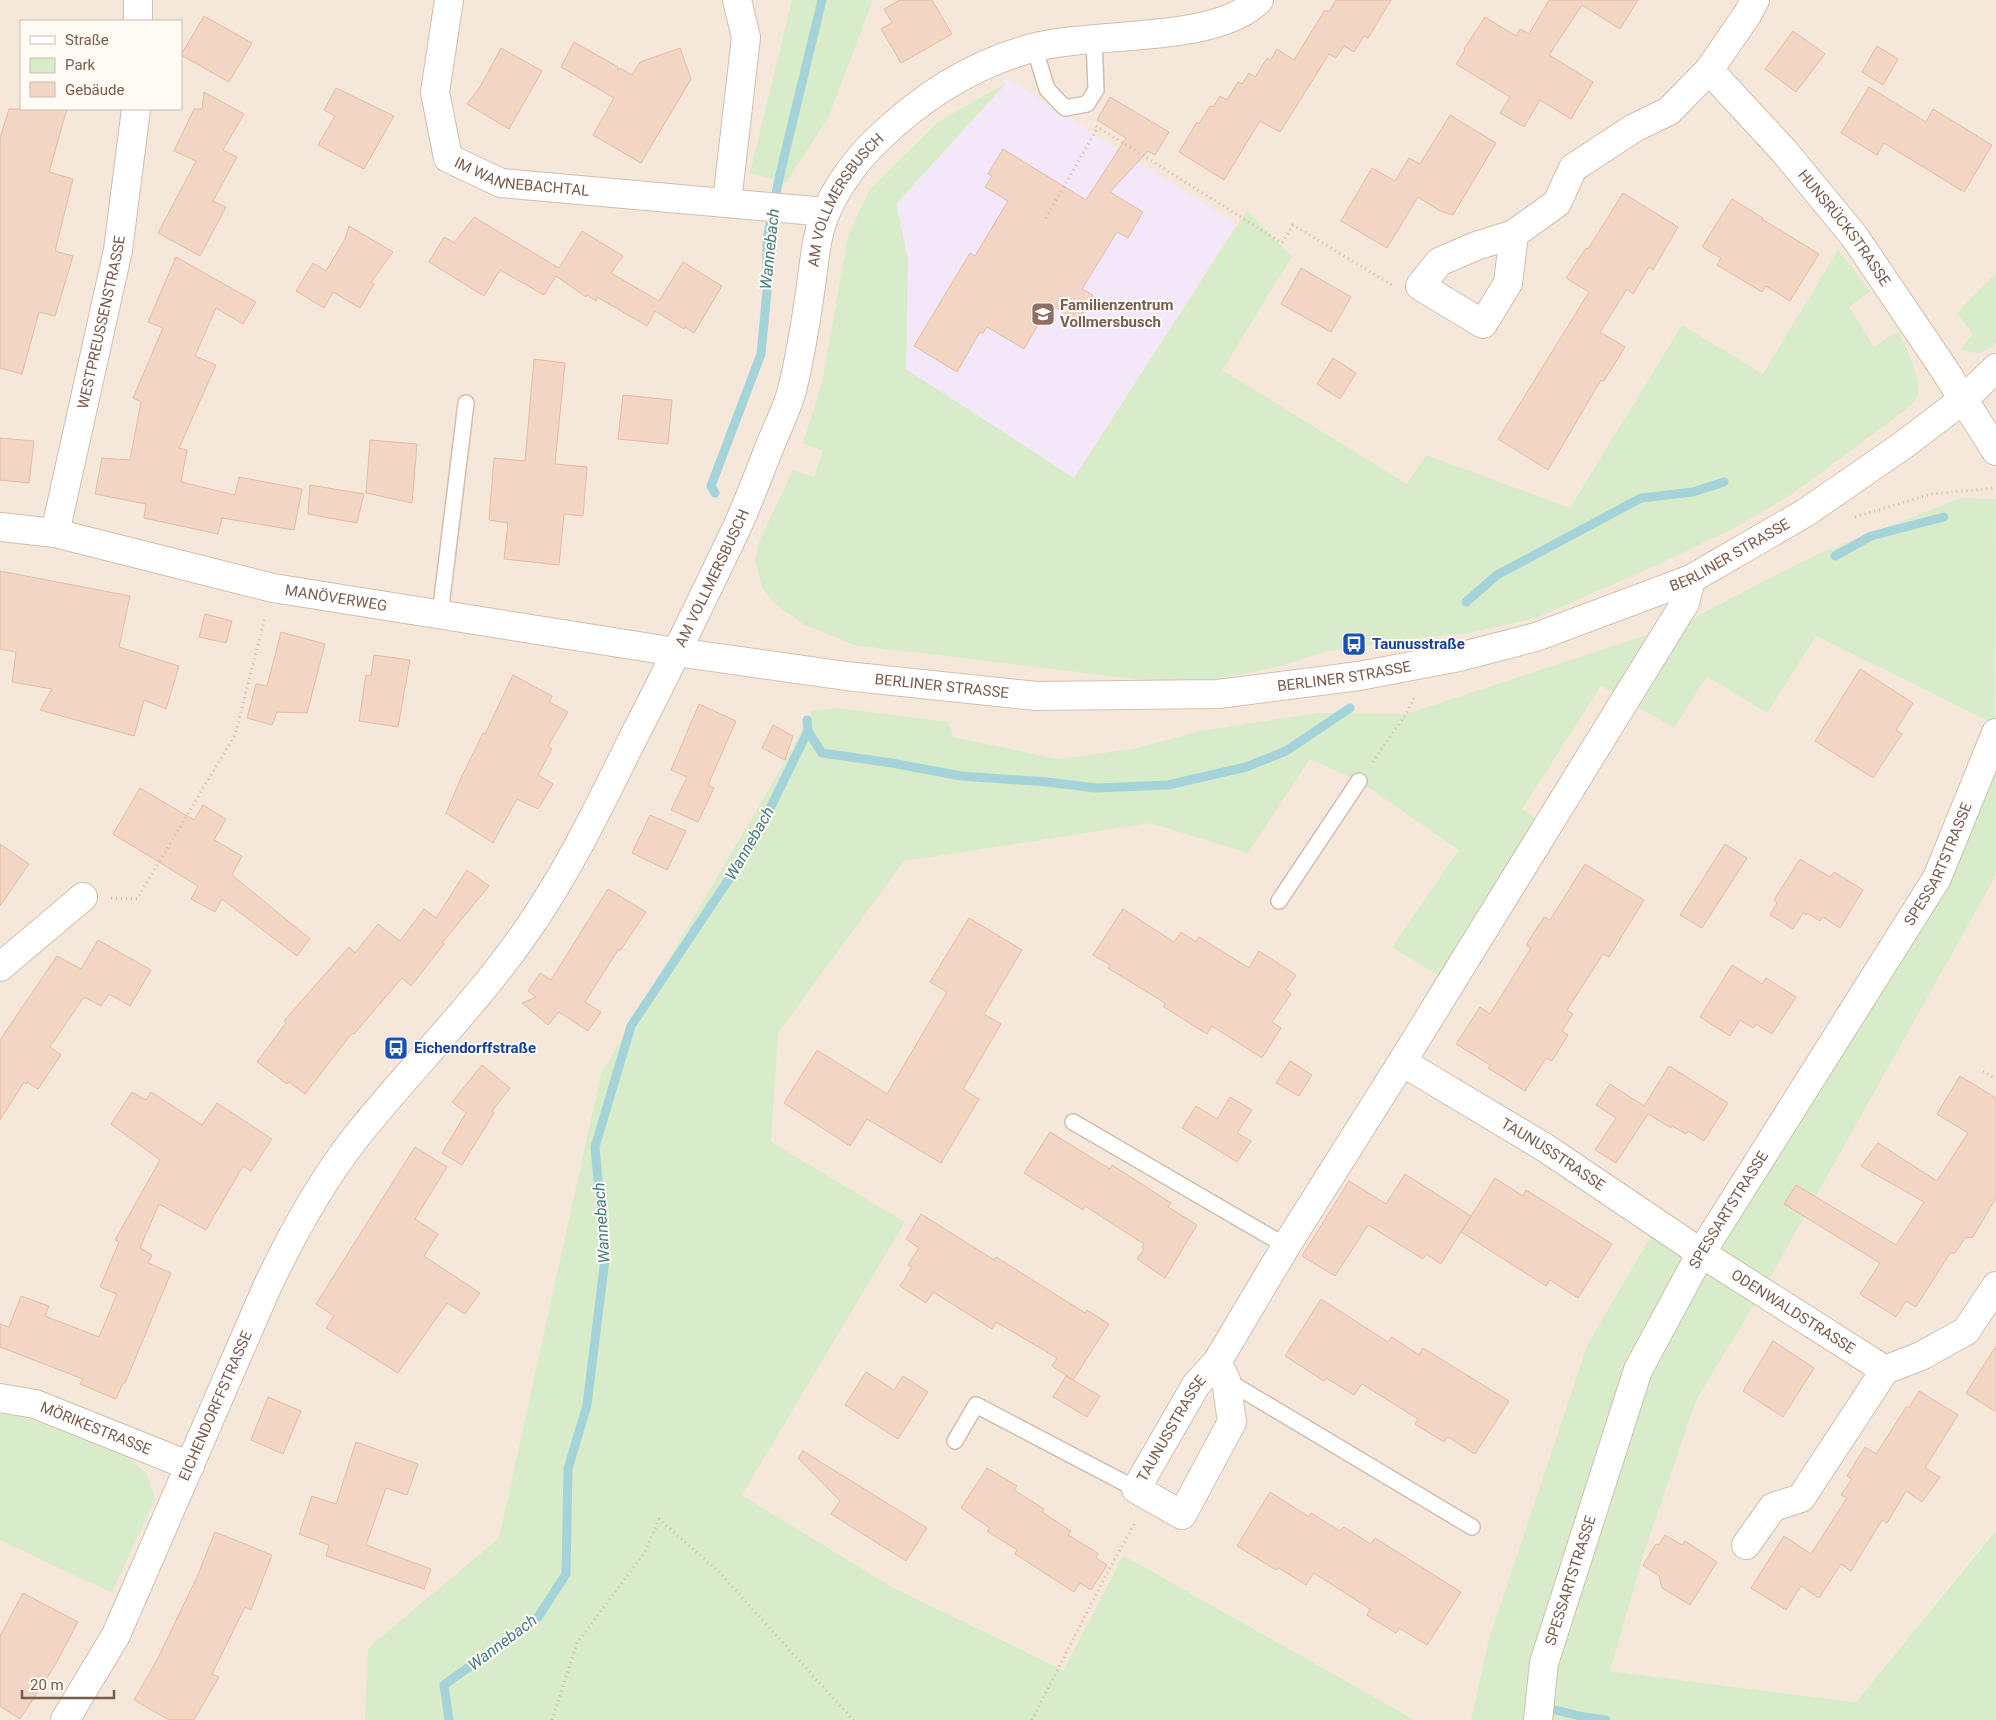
<svg xmlns="http://www.w3.org/2000/svg" width="1996" height="1720" font-family="Roboto,sans-serif">
	<style>
		.residential { fill: #f5e8da; fill-rule: evenodd }
		.education { fill: #f3e8fa }
		.green { fill: #d8ecc9 }
		.lines { fill: none; stroke-linecap: round; stroke-linejoin: round }
		.stream { stroke: #a5d3da; stroke-width: 9 }
		.building { fill: #f3d5c3; stroke: #e6bba3 }
		.lane-casing { stroke: #d1beb0; stroke-width: 18 }
		.street-casing { stroke: #d1beb0; stroke-width: 30 }
		.secondary-casing { stroke: #d6c0b0; stroke-width: 30 }
		.path { stroke: #d9b8a5; stroke-width: 3; stroke-dasharray: 1 4; stroke-linecap: butt }
		.lane { stroke: #fff; stroke-width: 15 }
		.street { stroke: #fff; stroke-width: 28 }
		.secondary { stroke: #fff; stroke-width: 28 }
		.labels { text-anchor: middle; stroke-width: 4; stroke-linejoin: round; paint-order: stroke }
		.street-label { font-size: 15px; fill: #7a5c4d; stroke: #fffaf3 }
		.education-label { font-size: 15px; font-weight: bold; fill: #785e54; stroke: #fffaf3; text-anchor: start }
		.transit-label { font-size: 15px; font-weight: bold; fill: #164399; stroke: #fffaf3; text-anchor: start }
		.water-label { font-size: 16px; font-style: italic; fill: #437c86; stroke: #fffaf3 }
	</style>
	<rect width="100%" height="100%" fill="#fdf6ec"/>
	<path class="residential" d="M0 0H1996V1529L1856 1702 1545 1663 1538 1720H1415L1123 1555 1065 1670 892 1587 742 1495 733 1720H0ZM21 21H181V109H21Z"/>
	<path class="education" d="M1005 77 1236 224 1074 478 906 369 908 259 896 204 1006 84Z"/>
	<path class="green" d="M792 0H873L829 116 786 183 750 173Z
		M1006 83 896 204 908 259 906 369 1074 478 1247 210 1292 257 1222 370 1407 484 1426 455 1570 508 1682 325 1763 374 1838 250 1871 291 1849 307 1874 347 1898 331C1905 347 1925 382 1916 399 1913 404 1906 409 1901 413L1791 495 1736 527 1655 566 1536 618 1469 633 1416 638 1324 652 1278 667 1210 680 1152 681 854 645 801 623 774 603 762 587 755 560 759 542 793 470 814 477 823 451 803 443 822 383 848 236 870 189 938 122Z
		M1996 273V343C1981 355 1979 355 1960 349L1973 334 1957 313Z
		M1961 498 1996 499 1995 724 1816 636 1767 713 1707 676 1674 728 1601 686 1522 809 1543 823 1447 981 1392 947 1459 850 1359 781 1310 759 1248 853 1150 823 904 861 778 1033 771 1142 905 1222 742 1495 892 1587 1064 1670 1123 1555 1415 1720H365L368 1648 499 1538 601 1074 782 767 812 711 838 708 949 722 953 737 1058 759 1133 749 1200 731 1318 713 1406 714 1656 632H1675L1699 615 1813 556Z
		M1996 733V875L1762 1292 1696 1400 1645 1550 1610 1671 1856 1702 1996 1530V1720H1471L1489 1639 1587 1346 1658 1224 1701 1252 1937 878Z
		M0 1408 125 1455 147 1474 155 1498 112 1593 0 1540Z"/>
	<g class="lines">
		<path class="stream" d="M715 493 711 486 761 354 767 291V239L780 174 822 0
			M1835 556 1871 536 1944 517
			M1466 602 1497 575 1641 498 1693 492 1724 482
			M808 731 822 753 892 763 961 776 1047 782 1096 788 1168 785 1246 767 1286 751 1350 708
			M1543 1707 1584 1717 1606 1720
			M449 1720 444 1685 538 1617 566 1574 568 1469 587 1405 605 1259 595 1147 631 1026 753 843 808 731 807 720"/>
	</g>
	<path class="building" d="M900 0H932L952 34 901 63 881 29 892 23 884 9Z
		M1336 0H1391L1368 38 1364 36 1354 52 1344 46 1336 58 1329 54 1280 132 1260 121 1224 180 1179 152 1197 122 1199 124 1210 106 1213 107 1220 96 1227 100 1238 82 1242 84 1249 73 1255 77 1267 58 1270 61 1277 49 1294 60 1325 10 1329 12Z
		M1549 0H1638L1620 29 1582 5 1549 55 1593 82 1571 119 1540 100 1524 127 1500 113 1510 97 1456 64 1465 50 1464 49 1485 17 1516 36 1520 29 1529 34Z
		M204 16 252 43 229 82 181 55Z
		M1793 31 1825 54 1796 92 1765 69Z
		M574 42 618 67 617 70 620 68 632 75 640 62 680 48 691 79 641 163 593 135 614 98 561 67Z
		M1877 46 1898 59 1883 85 1862 72Z
		M501 48 542 71 509 129 467 104 480 87Z
		M1869 87 1926 122 1933 109 1992 145 1964 192 1884 143 1877 155 1841 133Z
		M336 88 394 116 364 169 318 145 335 116 324 110Z
		M204 92 244 114 223 150 237 157 213 201 226 207 200 256 158 233 196 161 174 151 194 109H202Z
		M1110 97 1169 132 1155 155 1148 151 1110 192 1143 212 1128 238 1117 232 1082 289 1093 295 1078 321 1050 304 1024 349 987 327 982 334 980 332 957 372 914 346 970 253 975 256 1008 201 985 187 992 176 988 174 1003 149 1086 200 1126 138 1097 120Z
		M9 109H67L49 172 73 179 55 251 73 256 55 316 39 312 22 374 0 368V138Z
		M1450 115 1496 143 1453 215 1440 211 1418 197 1387 248 1341 221 1372 168 1395 181 1409 158 1420 164Z
		M1623 193 1678 227 1653 270 1649 267 1633 294 1627 289 1600 332 1625 347 1604 381 1601 380 1548 470 1498 439 1589 292 1566 278 1586 248 1588 249Z
		M1732 199 1763 218 1762 219 1819 254 1790 301 1766 286 1762 292 1717 265 1721 258 1702 247Z
		M474 217 559 268 582 231 623 256 611 273 659 301 683 262 722 286 694 333 685 327 684 329 655 311 647 326 597 297 596 301 587 295 586 297 556 276 544 295 500 270 484 296 429 262 444 237 454 243Z
		M349 226 393 252 371 282 374 284 360 308 333 292 324 308 296 291 313 263 326 271 345 239Z
		M176 257 256 302 243 324 216 308 195 356 216 365 179 448 187 450 181 482 235 495 239 477 302 489 294 530 222 518 218 534 144 518 146 504 95 494 102 458 130 460 141 402 133 398 163 328 148 322Z
		M1301 268 1351 297 1331 332 1281 304Z
		M1333 358 1356 373 1340 399 1317 384Z
		M534 359 565 363 555 464 587 467 583 516 564 514 559 565 504 559 508 523 489 520 494 458 525 461Z
		M623 395 672 400 668 444 618 439Z
		M0 438 34 441 29 483 0 480Z
		M370 440 417 444 412 503 366 493Z
		M310 485 364 494 357 523 308 514Z
		M0 571 130 596 119 647 179 666 166 709 144 700 134 736 40 710 52 689 12 682 16 652 0 649Z
		M205 614 232 621 226 643 199 637Z
		M281 632 325 644 307 713 277 712 272 725 247 718 256 684 267 686Z
		M374 655 410 660 398 727 359 721 366 675 371 676Z
		M1860 669 1913 703 1896 730 1902 734 1873 778 1815 741Z
		M513 675 552 696 549 702 568 712 548 746 552 749 538 775 553 784 538 809 517 799 493 843 446 813 461 778 483 733 485 734Z
		M699 704 736 721 708 785 714 788 698 822 671 810 687 777 671 770Z
		M773 725 793 736 785 760 762 748Z
		M140 788 194 820 203 805 226 819 214 840 242 856 232 875 310 939 297 956 222 899 215 912 191 899 198 886 113 834Z
		M650 815 686 831 667 870 632 853Z
		M0 844 29 864 0 906Z
		M1725 844 1747 858 1702 928 1680 915Z
		M1800 859 1830 877 1834 872 1863 890 1840 928 1823 917 1820 921 1807 913 1806 915 1803 913 1793 929 1770 915 1777 903 1774 900Z
		M1585 864 1644 900 1609 957 1603 954 1567 1010 1573 1014 1562 1031 1568 1035 1552 1061 1546 1058 1525 1091 1488 1068 1490 1065 1456 1044 1480 1007 1490 1014 1531 948 1526 945 1544 917 1550 920Z
		M467 870 489 886 442 943 444 944 411 986 402 978 354 1034 352 1033 305 1094 289 1082 287 1084 257 1062 286 1023 284 1021 349 947 355 953 378 924 400 941 424 909 436 918Z
		M608 889 646 912 620 951 618 950 585 1002 601 1012 588 1031 559 1012 548 1025 522 1003 536 997 528 991 540 973 551 980Z
		M1123 909 1174 942 1181 932 1196 942 1199 937 1249 968 1259 951 1296 975 1286 990 1291 994 1272 1022 1281 1028 1262 1058 1212 1026 1207 1034 1164 1007 1165 1003 1108 968 1110 965 1093 955Z
		M969 918 1022 950 984 1014 1001 1024 963 1089 979 1099 941 1163 867 1119 850 1146 784 1103 817 1050 887 1094 947 992 930 982Z
		M98 940 151 970 130 1006 109 994 101 1006 84 997 50 1047 61 1055 38 1089 27 1082 26 1084 24 1082 0 1120V1040L57 956 81 969Z
		M1732 965 1762 984 1766 978 1796 997 1772 1034 1756 1024 1753 1028 1740 1020 1730 1036 1700 1017Z
		M1290 1061 1312 1075 1299 1096 1276 1083Z
		M482 1065 510 1088 492 1111 494 1113 462 1165 442 1153 466 1113 452 1102Z
		M1669 1066 1728 1103 1704 1141 1688 1131 1686 1134 1672 1126 1671 1128 1648 1114 1616 1163 1595 1150 1616 1118 1596 1105 1610 1084 1644 1106Z
		M1960 1076 1996 1098V1198L1973 1237 1965 1238 1955 1253H1950L1916 1307 1906 1301 1896 1317 1860 1294 1880 1263 1784 1204 1796 1185 1896 1245 1924 1202 1861 1166 1878 1143 1937 1181 1968 1133 1937 1114Z
		M132 1092 146 1100 151 1092 202 1125 217 1103 272 1139 251 1171 243 1166 206 1230 159 1204 140 1248 152 1255 148 1263 171 1273 125 1383H123L116 1399 80 1384 83 1379 0 1347V1324L9 1327 21 1296 49 1306 45 1316 99 1337 117 1294 100 1287 119 1242 115 1240 160 1160 111 1124Z
		M1230 1097 1252 1110 1237 1133 1251 1141 1237 1162 1182 1128 1196 1106 1217 1119Z
		M1050 1132 1110 1169 1112 1165 1171 1203 1168 1207 1197 1225 1165 1278 1137 1259 1144 1249 1142 1248 1144 1244 1085 1206 1083 1210 1024 1173Z
		M415 1147 447 1167 415 1219 438 1234 424 1256 480 1293 465 1314 447 1303 398 1373 326 1328 334 1316 316 1304Z
		M1405 1174 1471 1216 1441 1264 1426 1254 1423 1259 1368 1225 1335 1276 1302 1256 1349 1181 1386 1204Z
		M1495 1178 1523 1196 1526 1190 1612 1244 1578 1298 1550 1280 1546 1286 1461 1232Z
		M921 1214 994 1260 996 1257 1085 1313 1087 1310 1109 1324 1073 1380 1052 1366 1057 1358 996 1322 992 1329 933 1292 926 1303 900 1286 912 1267 908 1265 919 1248 906 1239Z
		M1321 1299 1388 1342 1392 1337 1419 1355 1423 1348 1509 1401 1475 1454 1448 1437 1444 1442 1415 1424 1418 1419 1362 1384 1354 1395 1326 1378 1324 1381 1285 1356Z
		M1773 1341 1814 1368 1783 1417 1743 1391Z
		M1996 1346V1412L1966 1393Z
		M866 1372 894 1390 903 1376 928 1392 898 1439 845 1405Z
		M1066 1376 1100 1396 1087 1417 1053 1397Z
		M1919 1391 1958 1415 1925 1468 1940 1477 1922 1502 1906 1491 1887 1523 1882 1520 1851 1571 1841 1564 1819 1598 1801 1586 1786 1610 1751 1588 1784 1536 1811 1554 1847 1498 1841 1495 1852 1479 1847 1476 1865 1447 1876 1454 1907 1406 1909 1408Z
		M268 1397 301 1411 283 1454 251 1440Z
		M356 1442 418 1464 407 1495 386 1488 366 1545 431 1569 424 1589 326 1556 329 1545 299 1534 312 1496 336 1504Z
		M803 1451 927 1528 906 1561 831 1514 840 1501 798 1458Z
		M987 1468 1017 1486 1014 1490 1044 1509 1042 1512 1071 1531 1068 1535 1098 1553 1096 1558 1107 1565 1091 1590 1080 1583 1074 1592 1015 1554 1017 1550 987 1531 990 1528 961 1508Z
		M1270 1492 1309 1517 1311 1513 1340 1531 1344 1527 1371 1544 1375 1538 1461 1592 1427 1645 1399 1628 1396 1633 1371 1618 1367 1615 1370 1609 1314 1573 1306 1585 1279 1568 1276 1570 1237 1546Z
		M215 1532 272 1555 251 1610 245 1607 212 1674 219 1677 194 1720H169L134 1700 157 1660 197 1577Z
		M1665 1535 1682 1545 1685 1541 1717 1562 1690 1605 1662 1588 1659 1576 1643 1565 1656 1544 1659 1545Z
		M23 1593 78 1622 54 1667 20 1719 0 1706V1636Z"/>
	<g class="lines">
		<g class="lane-casing">
			<path id="lane" d="M1034 47 1047 89 1065 108 1087 104 1096 90 1094 38
				M440 615 466 403
				M1279 901 1359 781
				M1073 1122 1286 1246
				M1226 1380 1472 1527
				M955 1441 976 1405 1136 1489"/>
		</g>
		<g class="street-casing">
			<g id="street">
				<path d="M138 0V21"/>
				<path id="s1" d="M449 0 435 92 448 158 501 183 826 212"/>
				<path id="s2" d="M1755 0 1747 15 1709 70 1784 151 1854 236 1944 369 1996 451"/>
				<path d="M727 202 746 37 737 0"/>
				<path d="M1514 234 1508 283 1483 324 1420 286 1439 262 1476 246 1514 234 1557 203 1573 168 1634 128 1669 111 1709 70"/>
				<path id="s3" d="M0 527 55 533 273 588 676 652"/>
				<path id="s4" d="M55 533 118 250 136 109"/>
				<path id="s5" d="M1691 579 1685 603 1402 1062 1544 1147 1701 1253 1885 1370 1921 1356 1966 1331 1996 1286"/>
				<path d="M0 967 83 897"/>
				<path id="s6" d="M1217 1362 1226 1380 1232 1422 1182 1515 1136 1489 1196 1385 1217 1362 1286 1246 1402 1062"/>
				<path id="s7" d="M0 1398 35 1404 190 1466"/>
				<path d="M1746 1545 1773 1507 1801 1498 1885 1370"/>
				<path id="s8" d="M65 1720 116 1635 267 1287C292 1234 320 1183 356 1137 410 1069 473 1007 523 936 565 877 597 811 629 746 666 674 702 601 737 527 749 501 759 473 770 446 777 428 787 409 792 390 801 354 807 315 812 278 815 256 817 231 827 210 838 185 857 159 877 140 921 97 973 64 1032 48 1094 31 1216 44 1259 0"/>
				<path id="s9" d="M1538 1720 1544 1663 1638 1370 1701 1253 1937 878 1996 733"/>
			</g>
		</g>
		<g class="secondary-casing">
			<g id="secondary">
				<path id="s10" d="M676 652 846 676 1036 696 1218 694 1359 676 1459 657 1536 637 1691 579 1805 513 1902 446 1964 399 1996 368"/>
			</g>
		</g>
		<path class="path" d="M1096 126 1282 243 1293 225 1392 285
			M1046 218 1098 127
			M1855 517 1931 494 1996 488
			M1373 762 1406 714 1415 696
			M111 898 137 899 235 735 265 617
			M1983 1071 1996 1079
			M552 1720 577 1643 645 1552 659 1519 720 1573 853 1720H855
			M1032 1720 1106 1575 1136 1521"/>
		<use href="#lane" class="lane"/>
		<use href="#street" class="street"/>
		<use href="#secondary" class="secondary"/>
	</g>
	<defs>
		<g id="school-square" transform="scale(1.25)"><rect x="-9" y="-9" width="18" height="18" rx="4" fill="#8d6e63" stroke="#fffaf3"/><path d="M0-5L7-2L0 1L-7-2ZM-4 1L0 2.5L4 1V4Q0 6-4 4Z" fill="#fff"/></g>
		<g id="bus-square" transform="scale(1.25)"><rect x="-9" y="-9" width="18" height="18" rx="4" fill="#1a4fb4" stroke="#fffaf3"/><path d="M-5-6H5V4H4V6H2V4H-2V6H-4V4H-5ZM-3.5-4V0h7V-4ZM-3.5 1.2v1.5H-2V1.2ZM2 1.2v1.5H3.5V1.2Z" fill="#fff"/></g>
	</defs>
	<g fill-rule="evenodd">
		<use href="#school-square" x="1043" y="314"/>
		<use href="#bus-square" x="1354" y="644"/>
		<use href="#bus-square" x="396" y="1048"/>
	</g>
	<g class="labels">
		<g class="street-label">
			<text dy="5" stroke="none"><textPath href="#s1" startOffset="238">IM WANNEBACHTAL</textPath></text>
			<text dy="5" stroke="none"><textPath href="#s8" startOffset="1725">AM VOLLMERSBUSCH</textPath></text>
			<text dy="5" stroke="none"><textPath href="#s2" startOffset="292">HUNSRÜCKSTRASSE</textPath></text>
			<text dy="5" stroke="none"><textPath href="#s4" startOffset="216">WESTPREUSSENSTRASSE</textPath></text>
			<text dy="5" stroke="none"><textPath href="#s10" startOffset="1079">BERLINER STRASSE</textPath></text>
			<text dy="5" stroke="none"><textPath href="#s8" startOffset="1320">AM VOLLMERSBUSCH</textPath></text>
			<text dy="5" stroke="none"><textPath href="#s3" startOffset="344">MANÖVERWEG</textPath></text>
			<text dy="5" stroke="none"><textPath href="#s10" startOffset="672">BERLINER STRASSE</textPath></text>
			<text dy="5" stroke="none"><textPath href="#s10" startOffset="268">BERLINER STRASSE</textPath></text>
			<text dy="5" stroke="none"><textPath href="#s9" startOffset="954">SPESSARTSTRASSE</textPath></text>
			<text dy="5" stroke="none"><textPath href="#s5" startOffset="741">TAUNUSSTRASSE</textPath></text>
			<text dy="5" stroke="none"><textPath href="#s9" startOffset="549">SPESSARTSTRASSE</textPath></text>
			<text dy="5" stroke="none"><textPath href="#s5" startOffset="1028">ODENWALDSTRASSE</textPath></text>
			<text dy="5" stroke="none"><textPath href="#s8" startOffset="349">EICHENDORFFSTRASSE</textPath></text>
			<text dy="5" stroke="none"><textPath href="#s7" startOffset="101">MÖRIKESTRASSE</textPath></text>
			<text dy="5" stroke="none"><textPath href="#s6" startOffset="291">TAUNUSSTRASSE</textPath></text>
			<text dy="5" stroke="none"><textPath href="#s9" startOffset="144">SPESSARTSTRASSE</textPath></text>
		</g>
		<g class="education-label">
			<text x="1060" y="310">Familienzentrum<tspan x="1060" dy="17">Vollmersbusch</tspan></text>
		</g>
		<g class="transit-label">
			<text x="1372" y="649">Taunusstraße</text>
			<text x="414" y="1053">Eichendorffstraße</text>
		</g>
		<g class="water-label">
			<text transform="translate(769 249) rotate(-84)" y="6">Wannebach</text>
			<text transform="translate(749 843) rotate(-60)" y="6">Wannebach</text>
			<text transform="translate(601 1223) rotate(-94)" y="6">Wannebach</text>
			<text transform="translate(502 1642) rotate(-37)" y="6">Wannebach</text>
		</g>
	</g>
	<rect x="20" y="20" width="162" height="90" fill="#fffaf3" stroke="#cabbb1"/>
	<rect x="30" y="36" width="25" height="8" fill="#ffffff" stroke="#cabbb1"/>
	<text x="65" y="45" font-size="15" fill="#7a5c4d">Straße</text>
	<rect x="30" y="58" width="25" height="15" fill="#d8ecc9" stroke="#cabbb1"/>
	<text x="65" y="70" font-size="15" fill="#7a5c4d">Park</text>
	<rect x="30" y="82" width="25" height="15" fill="#f3d5c3" stroke="#cabbb1"/>
	<text x="65" y="95" font-size="15" fill="#7a5c4d">Gebäude</text>
	<path d="M22 1690v8h92v-8" fill="none" stroke="#7a5c4d" stroke-width="2.5"/>
	<text x="30" y="1690" font-size="15" fill="#7a5c4d" stroke="#fffaf3" stroke-width="4" paint-order="stroke">20 m</text>
</svg>
